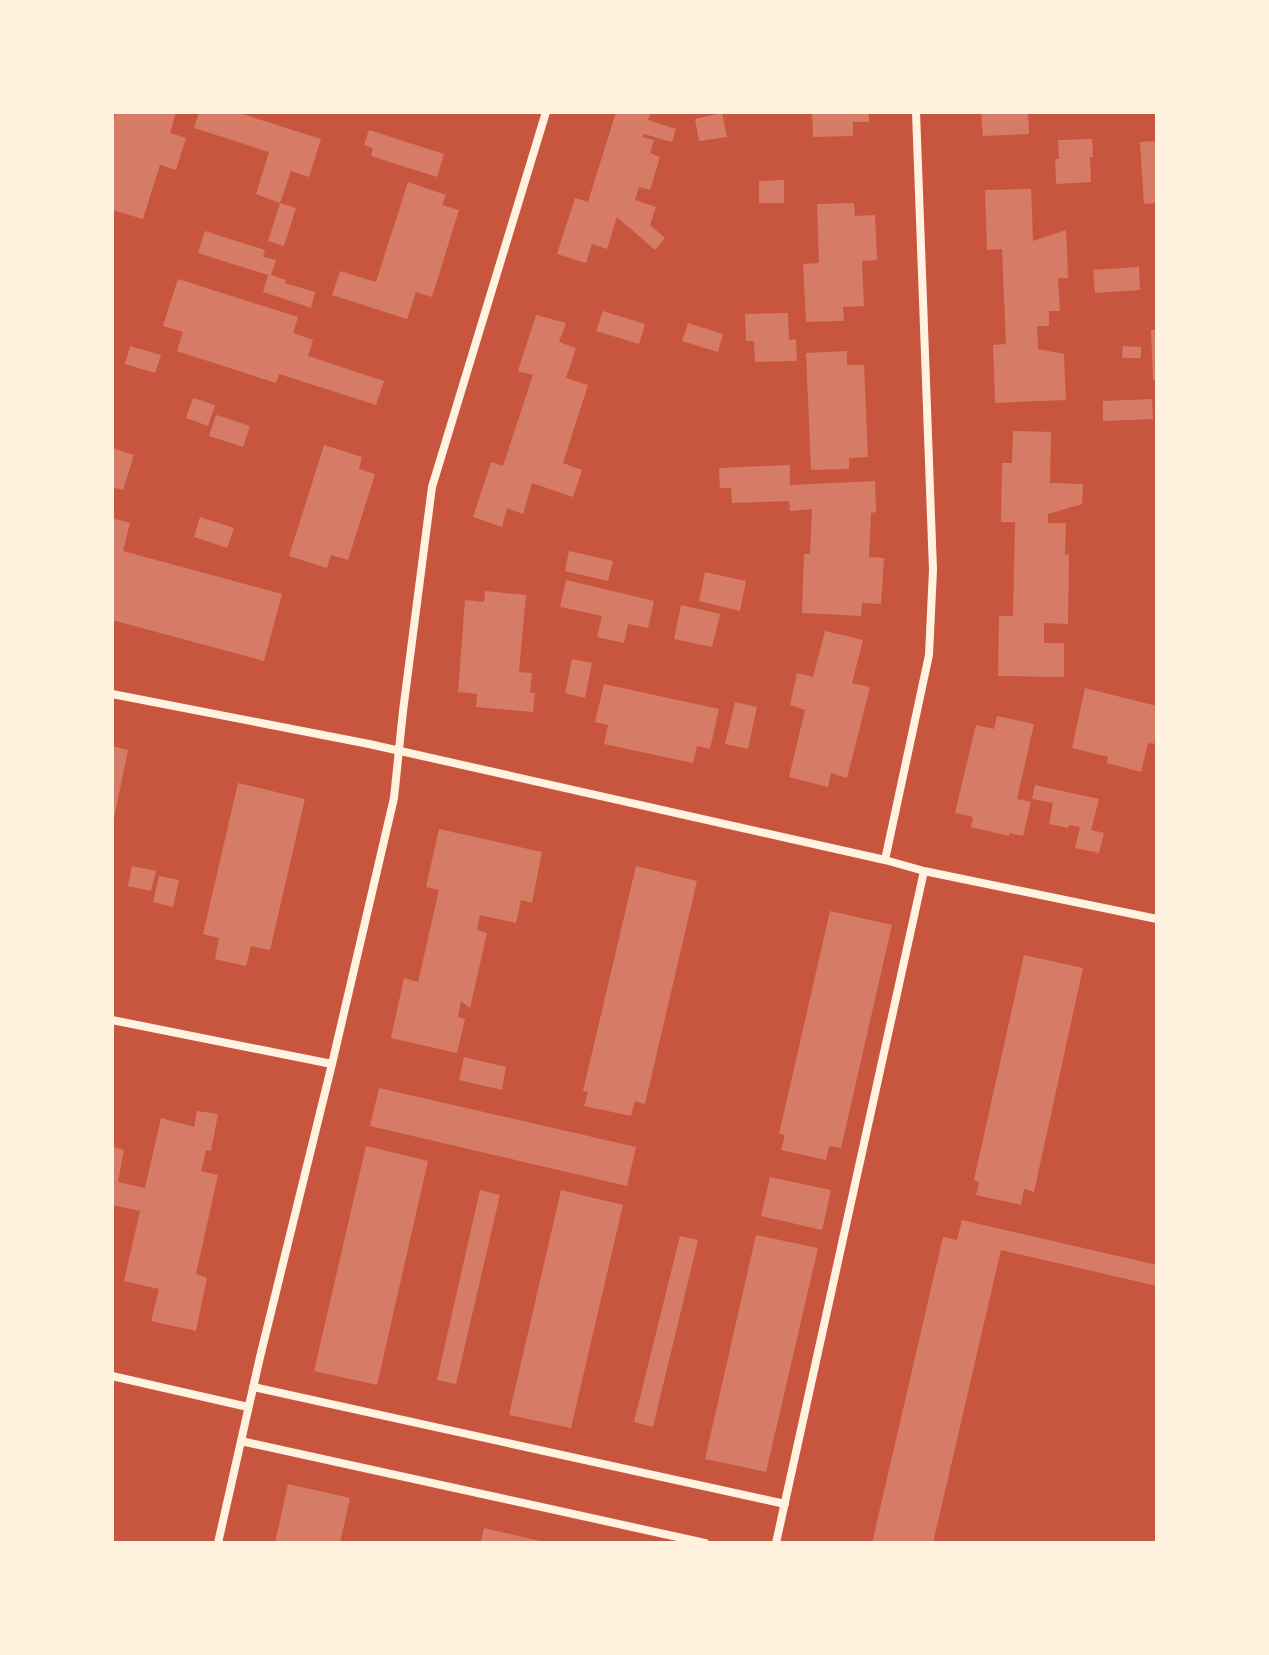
<svg xmlns="http://www.w3.org/2000/svg" width="1269" height="1655" font-family="'Source Serif 4',serif">
	<style>
		.building { fill: #d67c66 }
		.lines { fill: none; stroke-linecap: round; stroke-linejoin: round }
		.minor { stroke: #fff3e0; stroke-width: 8 }
	</style>
	<rect width="100%" height="100%" fill="#c8553d"/>
	<path class="building" d="M116 112H176L170 133 186 138 176 170 160 165 143 219 112 210V126Z
		M199 112H236L321 139 309 177 291 171 280 203 296 208 284 246 268 241 280 203 256 194 269 152 194 128Z
		M616 112H651L648 120 676 129 672 142 644 134 642 137 654 140 650 153 660 157 650 190 639 187 635 200 656 207 650 225 665 238 655 250 617 217 607 249 592 244 586 263 557 254 575 198 588 202Z
		M812 112H869V122H853V136L813 137Z
		M981 112H1028L1029 134 983 136Z
		M722 113 727 137 699 141 695 119Z
		M369 130 444 154 437 177 371 156 373 148 364 145Z
		M1092 139 1093 157H1090L1091 182 1056 184 1055 159H1059L1058 140Z
		M1157 141V203L1144 204 1140 142Z
		M784 180V203H759V181Z
		M408 182 446 195 442 205 459 210 432 297 416 292 407 319 332 295 340 271 376 282Z
		M1031 189 1033 241 1066 230 1068 278H1058L1060 311H1049V326H1037L1038 349 1064 354 1066 400 995 403 993 345 1006 344 1002 249 987 250 985 190Z
		M854 203 855 216 875 215 877 260 862 261 864 306 843 307 844 321 806 322 803 264 819 263 817 204Z
		M205 231 265 250 263 257 276 260 271 275 286 280 285 283 315 292 311 308 263 292 268 275 198 253Z
		M1139 267 1140 290 1095 293 1093 270Z
		M178 279 298 317 293 333 313 340 308 356 384 381 376 405 279 374 276 383 177 351 183 332 163 326Z
		M603 311 645 324 639 344 596 331Z
		M788 313 789 340 796 339 797 361 755 362 754 341H746L745 314Z
		M536 315 566 323 559 342 576 348 566 378 588 385 563 463 582 470 573 497 532 483 523 514 507 508 502 527 473 517 491 462 503 466 533 375 518 371Z
		M688 323 723 334 718 352 682 341Z
		M1151 330H1157V380H1153Z
		M130 346 161 355 155 373 125 364Z
		M1123 346 1141 347V358H1122Z
		M847 351V365H864L868 457 849 458V469L811 470 806 353Z
		M193 398 215 405 208 426 186 418Z
		M1152 399 1153 419 1103 421V401Z
		M216 415 250 426 243 447 209 436Z
		M1013 431 1051 432 1050 483 1083 484 1082 504 1048 514V523H1066L1065 555 1069 554 1068 624 1044 623V643H1064V677L998 676 999 616H1013L1015 522H1001L1002 463H1012Z
		M324 445 362 457 359 469 375 474 348 560 331 555 327 568 289 556Z
		M112 448 134 455 123 490 112 487Z
		M790 465V485L875 481 876 512 871 513 869 557 884 558 881 604 862 603 861 616 802 613 804 554H810L812 509 790 511 789 501 732 503 731 488H720L719 468Z
		M200 517 234 528 227 548 194 537Z
		M112 518 130 523 123 551 282 594 264 661 112 620Z
		M569 551 613 561 608 581 565 571Z
		M705 572 746 581 740 611 699 601Z
		M566 580 654 601 648 628 628 624 624 643 597 637 602 616 560 607Z
		M485 591 526 595 519 672 532 673 530 693H535L533 712 476 707 477 694 458 692 465 600 484 602Z
		M681 605 720 614 712 647 674 639Z
		M825 631 863 640 852 683 870 687 847 778 831 773 828 787 789 777 805 710 790 705 797 673 813 677Z
		M572 659 592 663 585 698 565 693Z
		M604 684 719 709 710 749 697 746 693 763 604 744 608 725 595 722Z
		M1085 688 1157 706V732L1154 744 1148 743 1141 772 1107 763 1108 757 1072 748Z
		M735 702 757 707 748 749 725 744Z
		M997 716 1034 724 1017 799 1031 802 1023 836 1009 833V836L971 827 973 817 955 813 976 725 994 729Z
		M112 746 128 750 113 823H112Z
		M238 783 305 799 270 950 251 946 246 966 215 959 219 938 203 934Z
		M1035 785 1099 799 1091 830 1104 833 1099 853 1075 848 1080 827 1069 825 1068 828 1049 824 1053 803 1032 799Z
		M439 829 542 852 532 903 521 900 516 923 480 915 477 930 487 933 470 1008 461 1001 458 1017 465 1019 457 1053 391 1038 404 978 418 982 439 890 426 887Z
		M132 866 156 871 151 891 128 886Z
		M636 866 697 881 645 1104 635 1101 631 1116 584 1106 588 1092 583 1091Z
		M159 876 179 880 173 907 153 902Z
		M830 911 892 925 841 1148 829 1146 826 1160 781 1150 785 1135 779 1134Z
		M1024 955 1083 968 1034 1192 1024 1189 1021 1205 976 1195 979 1182 974 1180Z
		M464 1057 506 1067 502 1090 459 1080Z
		M379 1088 636 1147 627 1186 370 1126Z
		M197 1111 218 1114 211 1151 206 1150 201 1171 218 1175 196 1274 207 1278 196 1331 151 1321 159 1289 124 1281 140 1211 112 1205V1147L124 1150 118 1182 145 1188 161 1118 194 1127Z
		M366 1146 428 1161 377 1385 314 1371Z
		M770 1177 831 1190 822 1230 761 1216Z
		M480 1190 500 1195 456 1384 437 1380Z
		M561 1190 623 1205 571 1428 509 1415Z
		M962 1220 1157 1265V1286L1001 1250 933 1543H872L943 1237 957 1240Z
		M756 1235 818 1248 766 1472 705 1459Z
		M680 1236 698 1240 653 1427 634 1422Z
		M288 1484 350 1498 340 1543H275Z
		M484 1528 544 1542V1543H481Z"/>
	<g class="lines">
		<path class="minor" d="M112 694 369 744 885 860 924 871 1157 919
			M885 860 929 655 933 570 916 112
			M112 1020 332 1064
			M112 1376 248 1407
			M253 1387 785 1504
			M241 1441 705 1543
			M218 1543 260 1357 332 1064 394 798 403 711 432 487 546 112
			M776 1543 924 871"/>
	</g>
	<rect width="1269" height="1655" fill="none" stroke="#fff3e0" stroke-width="228"/>
</svg>
